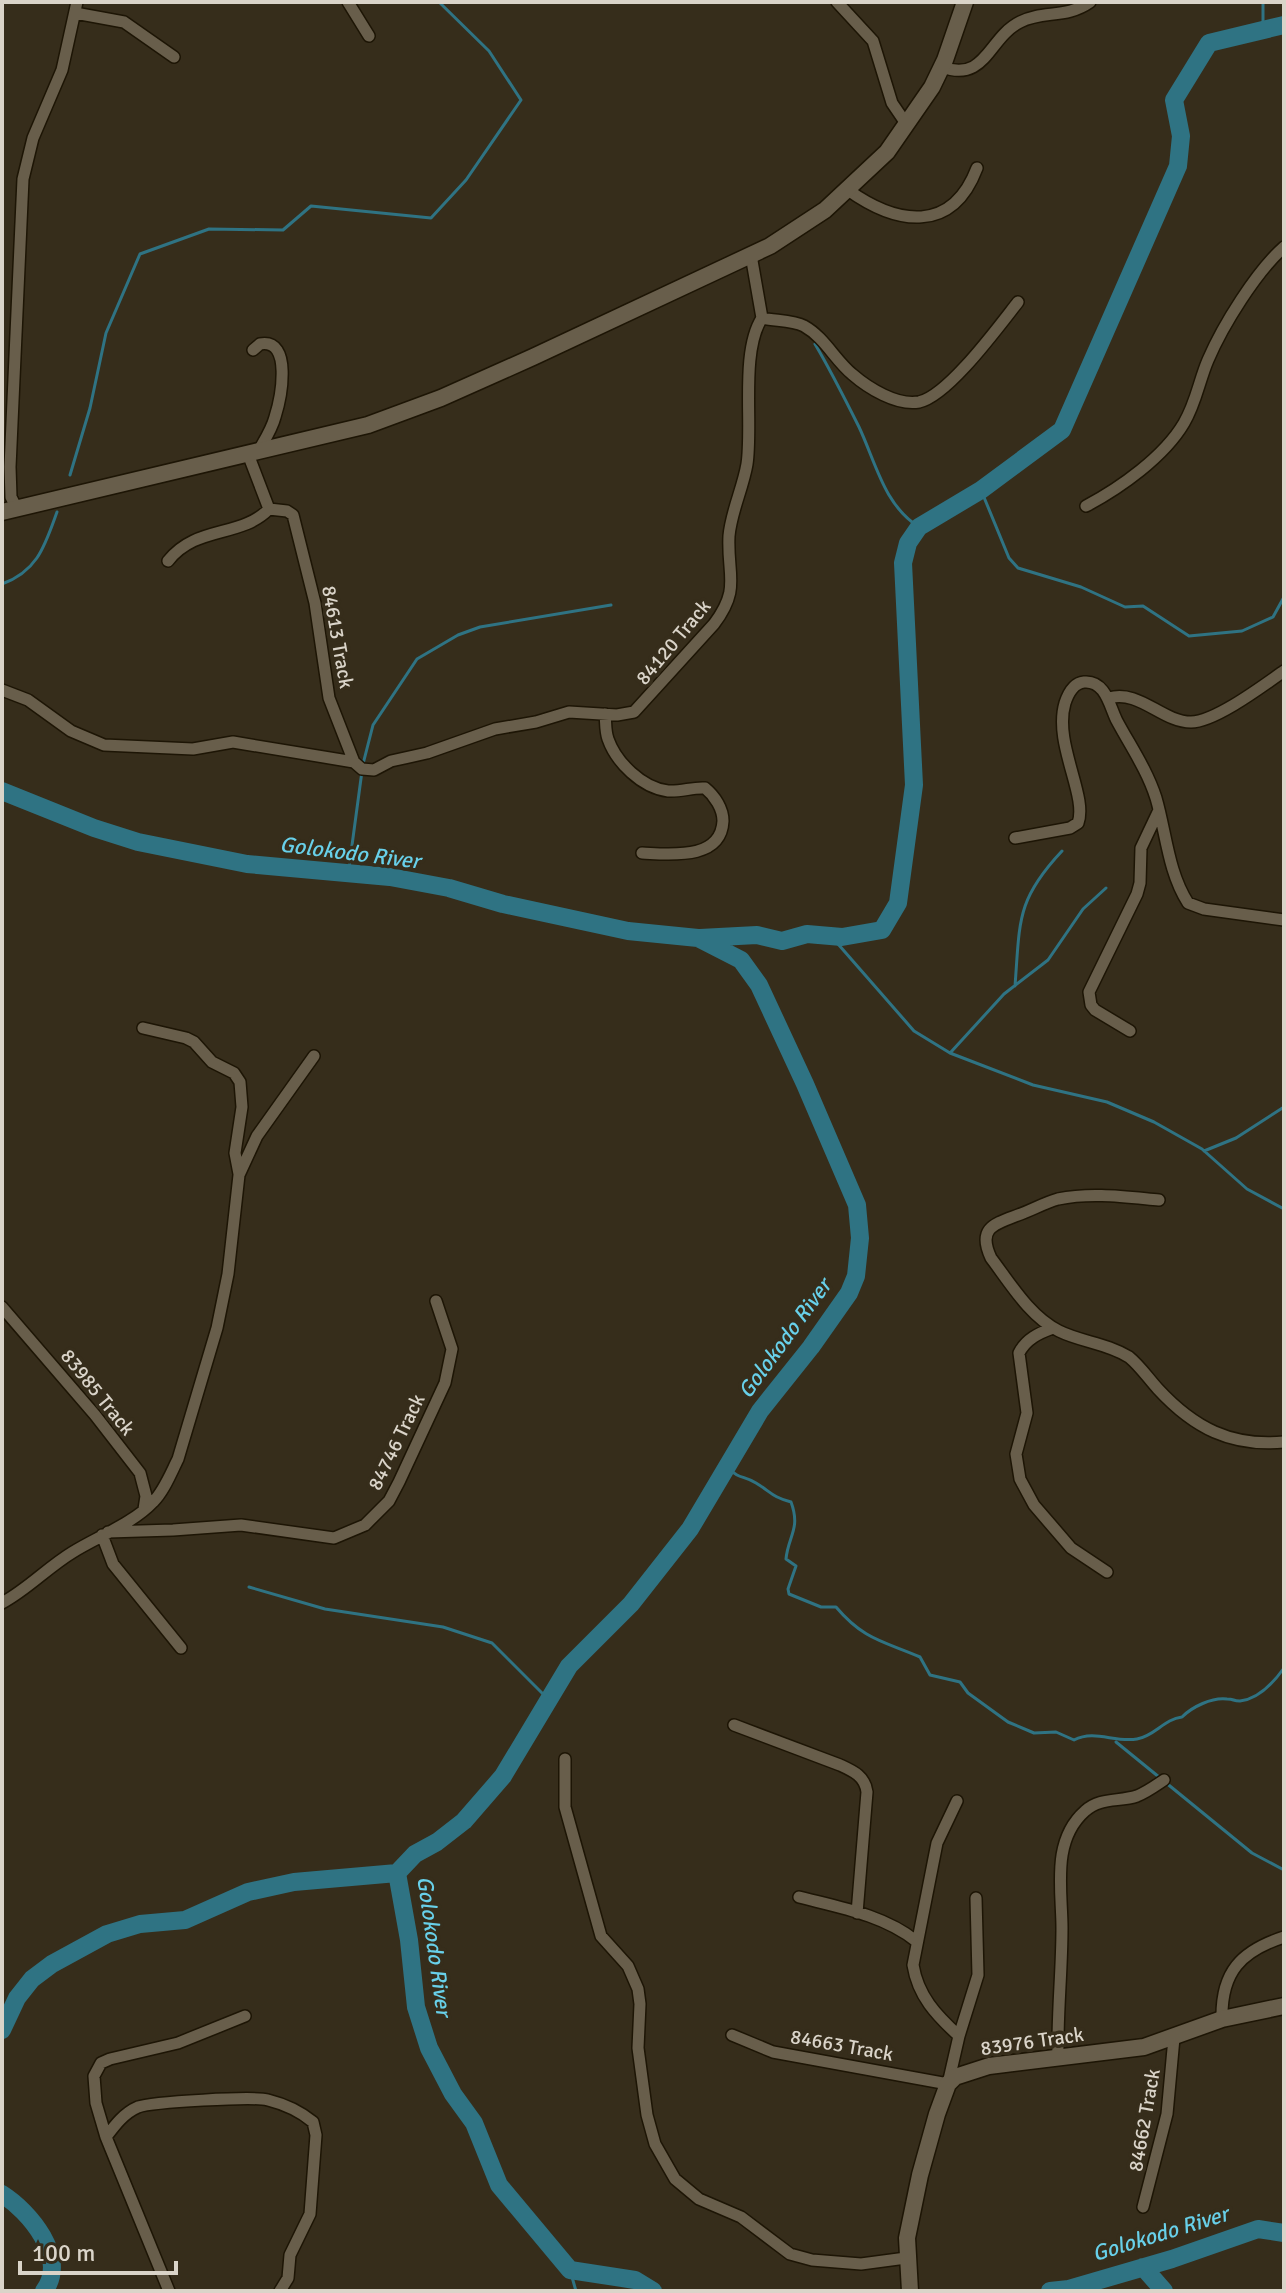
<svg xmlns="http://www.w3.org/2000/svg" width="1286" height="2293" font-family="Signika,sans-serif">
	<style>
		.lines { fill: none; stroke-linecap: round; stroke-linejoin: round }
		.stream { stroke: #2f7383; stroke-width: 3 }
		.river { stroke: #2f7383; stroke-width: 18 }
		.street-casing { stroke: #1d1505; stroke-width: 14 }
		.secondary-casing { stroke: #1d1505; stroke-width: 19 }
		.street { stroke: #685e4b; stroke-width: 11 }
		.secondary { stroke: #685e4b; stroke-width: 16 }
		.labels { text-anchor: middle; stroke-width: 7; stroke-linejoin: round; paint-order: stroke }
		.street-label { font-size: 20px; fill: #dad4c9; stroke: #362d1b }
		.water-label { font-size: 22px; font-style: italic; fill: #68d0e9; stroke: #362d1b }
	</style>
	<rect width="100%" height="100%" fill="#362d1b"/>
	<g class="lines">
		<path class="stream" d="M1263 30V2
			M815 344C831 371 845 399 859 427 876 463 884 505 919 527
			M70 475 90 408 106 333 140 254 209 229 283 230 311 206 431 218 466 180 521 100 489 51 439 2
			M981 490 1009 558 1018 568 1081 587 1125 607 1143 606 1189 636 1242 631 1273 617 1284 597
			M2 584C38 571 45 545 57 512
			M363 764 373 725 417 659 458 635 480 627 611 605
			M348 875 362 771
			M831 936 914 1031 950 1053 1033 1085 1107 1102 1154 1122 1202 1149 1247 1189 1284 1209
			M1015 986C1020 921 1016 900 1062 851
			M951 1052 1004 994 1048 960 1083 909 1106 888
			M1204 1151 1236 1138 1284 1107
			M727 1467C740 1480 743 1475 756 1483 771 1492 772 1497 791 1502 801 1529 788 1536 786 1559L796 1566 788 1589 789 1594 821 1607H836C864 1640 883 1641 920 1657L930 1675 960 1682 968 1693 1008 1722 1034 1733 1056 1732 1074 1740C1095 1729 1114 1743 1137 1739 1155 1736 1164 1719 1182 1717 1192 1707 1212 1697 1227 1699 1235 1699 1232 1701 1240 1701 1259 1699 1274 1682 1284 1668
			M249 1587 325 1609 443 1627 492 1643 548 1699
			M1116 1742 1159 1777
			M1165 1782 1252 1853 1284 1870
			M2 2019H6
			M570 2270 576 2291"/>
		<path class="river" d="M2 791 94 828 138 842 247 864 390 877 449 888 503 904 628 931 698 938 741 960 759 985 805 1084 857 1205 860 1238 856 1276 849 1293 811 1347 760 1411 690 1529 631 1604 569 1666 503 1776 464 1821 437 1842 415 1854 397 1873 409 1940 416 2007 429 2048 453 2094 474 2123 499 2185 570 2270 635 2280 653 2291
			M700 938 757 935 782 941 807 934 842 937 882 930 898 903 914 785 903 563 908 543 919 527 981 490 1062 430 1178 166 1181 136 1174 100 1209 43 1284 25
			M2 2030 17 1998 32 1979 52 1964 107 1934 140 1924 185 1920 248 1892 294 1882 397 1873
			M2 2194C29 2211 69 2258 44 2291
			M1143 2267 1164 2291
			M1050 2291 1069 2289 1172 2259 1258 2229 1284 2233"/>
		<g class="street-casing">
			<path id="street" d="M348 2 369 36
				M837 2 873 41 892 103 907 125
				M75 13 124 22 174 57
				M942 67C986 83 988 38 1020 22 1043 10 1066 19 1090 2
				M848 190C897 225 952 234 977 168
				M762 318C775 321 793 320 804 326 824 337 835 360 852 374 868 388 897 406 919 402 948 396 999 326 1018 302
				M253 350 260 344C293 338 281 398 275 417 272 429 264 441 258 452
				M1086 506C1120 488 1164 457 1184 423 1196 403 1199 381 1208 360 1223 325 1256 272 1284 247
				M17 509 11 497 10 467 23 179 33 138 62 70 77 2
				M269 509 287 511 293 515 315 603 329 698 354 762
				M168 561C196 525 241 538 269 509L248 454
				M2 690 28 700 71 731 104 745 193 749 233 742 354 762 362 769 374 770 391 761 427 753 495 729 536 722 569 712 617 715 634 712 714 624C741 588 727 576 729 536 731 512 743 488 747 464 753 424 740 352 762 318L751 255
				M1109 698C1139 689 1162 722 1191 722 1215 722 1264 685 1284 671
				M605 714C606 722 605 731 608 739 616 762 642 788 668 791 681 792 693 787 705 788 715 796 723 809 723 821 721 861 669 854 642 853
				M1015 838 1070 828 1078 823C1088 796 1053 743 1065 703 1068 694 1073 683 1084 682 1106 680 1110 708 1117 721 1131 747 1147 770 1156 798 1166 832 1168 872 1188 903L1204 909 1284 920
				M143 1028 186 1038 194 1042 212 1062 234 1073 240 1082 242 1107 235 1153 239 1174
				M1130 1031 1095 1010 1091 1005 1089 992 1137 894 1140 883 1141 848 1159 810
				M1159 1200C1126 1197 1091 1192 1058 1199 1044 1203 1032 1210 1018 1215 994 1224 977 1228 991 1258 1010 1283 1030 1317 1059 1331 1081 1342 1107 1343 1129 1357 1140 1366 1148 1378 1158 1389 1194 1428 1231 1447 1284 1442
				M2 1307 95 1415 140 1473 146 1496 144 1509
				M1053 1328C1039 1333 1026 1339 1019 1353L1027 1413 1016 1454 1020 1479 1034 1505 1071 1548 1107 1572
				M108 1532 173 1530 241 1525 334 1538 365 1525 389 1501 399 1482 445 1383 452 1349 436 1301
				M102 1535 113 1564 181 1648
				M2 1603C28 1589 48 1567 73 1552 99 1536 132 1524 153 1502 164 1491 171 1473 178 1459L217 1328 228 1274 239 1175 257 1136 314 1056
				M734 1725 840 1765C853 1771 865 1776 867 1792L857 1913
				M565 1759V1807L601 1936 628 1966 638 1989 640 2004 638 2048 647 2115 655 2144 675 2179 699 2199 741 2217 790 2254 812 2260 861 2264 906 2258
				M957 1801 937 1843 913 1965C918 1996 936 2015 959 2036
				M799 1897C838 1907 884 1915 916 1941
				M1222 2019C1221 1972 1241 1951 1284 1937
				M732 2035 773 2052 948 2084 959 2036 978 1975 976 1898
				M1058 2058C1057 2015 1062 1971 1062 1928 1062 1890 1051 1841 1085 1811 1100 1797 1119 1802 1137 1796 1147 1792 1155 1786 1164 1780
				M106 2137C115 2125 124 2113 138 2107 152 2102 254 2096 268 2100 284 2104 301 2112 313 2122L316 2135 310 2214 290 2255 288 2278 280 2291
				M1143 2207 1167 2114 1174 2038
				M169 2291 106 2137 96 2103 94 2076 101 2063 110 2059 178 2043 245 2016"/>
		</g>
		<g class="secondary-casing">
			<path id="secondary" d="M2 512 368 425 441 398 533 357 770 246 825 210 887 152 932 87 945 60 965 2
				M910 2291 907 2238 920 2175 937 2114 948 2084 955 2077 989 2066 1144 2047 1222 2019 1284 2006"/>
		</g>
		<use href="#street" class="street"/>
		<use href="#secondary" class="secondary"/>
	</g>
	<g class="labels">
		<g class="street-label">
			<text transform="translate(338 637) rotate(80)" y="7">84613 Track</text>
			<text transform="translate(673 642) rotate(-50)" y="7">84120 Track</text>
			<text transform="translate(98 1392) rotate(51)" y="7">83985 Track</text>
			<text transform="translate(396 1442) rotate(-64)" y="7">84746 Track</text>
			<text transform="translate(1032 2041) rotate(-8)" y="7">83976 Track</text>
			<text transform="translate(842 2045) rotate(10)" y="7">84663 Track</text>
			<text transform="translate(1144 2120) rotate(-80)" y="7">84662 Track</text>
		</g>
		<g class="water-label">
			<text transform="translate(350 852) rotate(7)" y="8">Golokodo River</text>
			<text transform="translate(784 1338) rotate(-54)" y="8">Golokodo River</text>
			<text transform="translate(435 1946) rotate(82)" y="8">Golokodo River</text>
			<text transform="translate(1160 2233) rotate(-17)" y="8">Golokodo River</text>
		</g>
	</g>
	<rect width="1286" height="2293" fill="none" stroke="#dad4c9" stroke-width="8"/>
	<path d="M20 2261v12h156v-12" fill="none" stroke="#dad4c9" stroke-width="4"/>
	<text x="32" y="2261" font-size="24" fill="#dad4c9" stroke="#362d1b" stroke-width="6" paint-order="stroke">100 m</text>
</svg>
